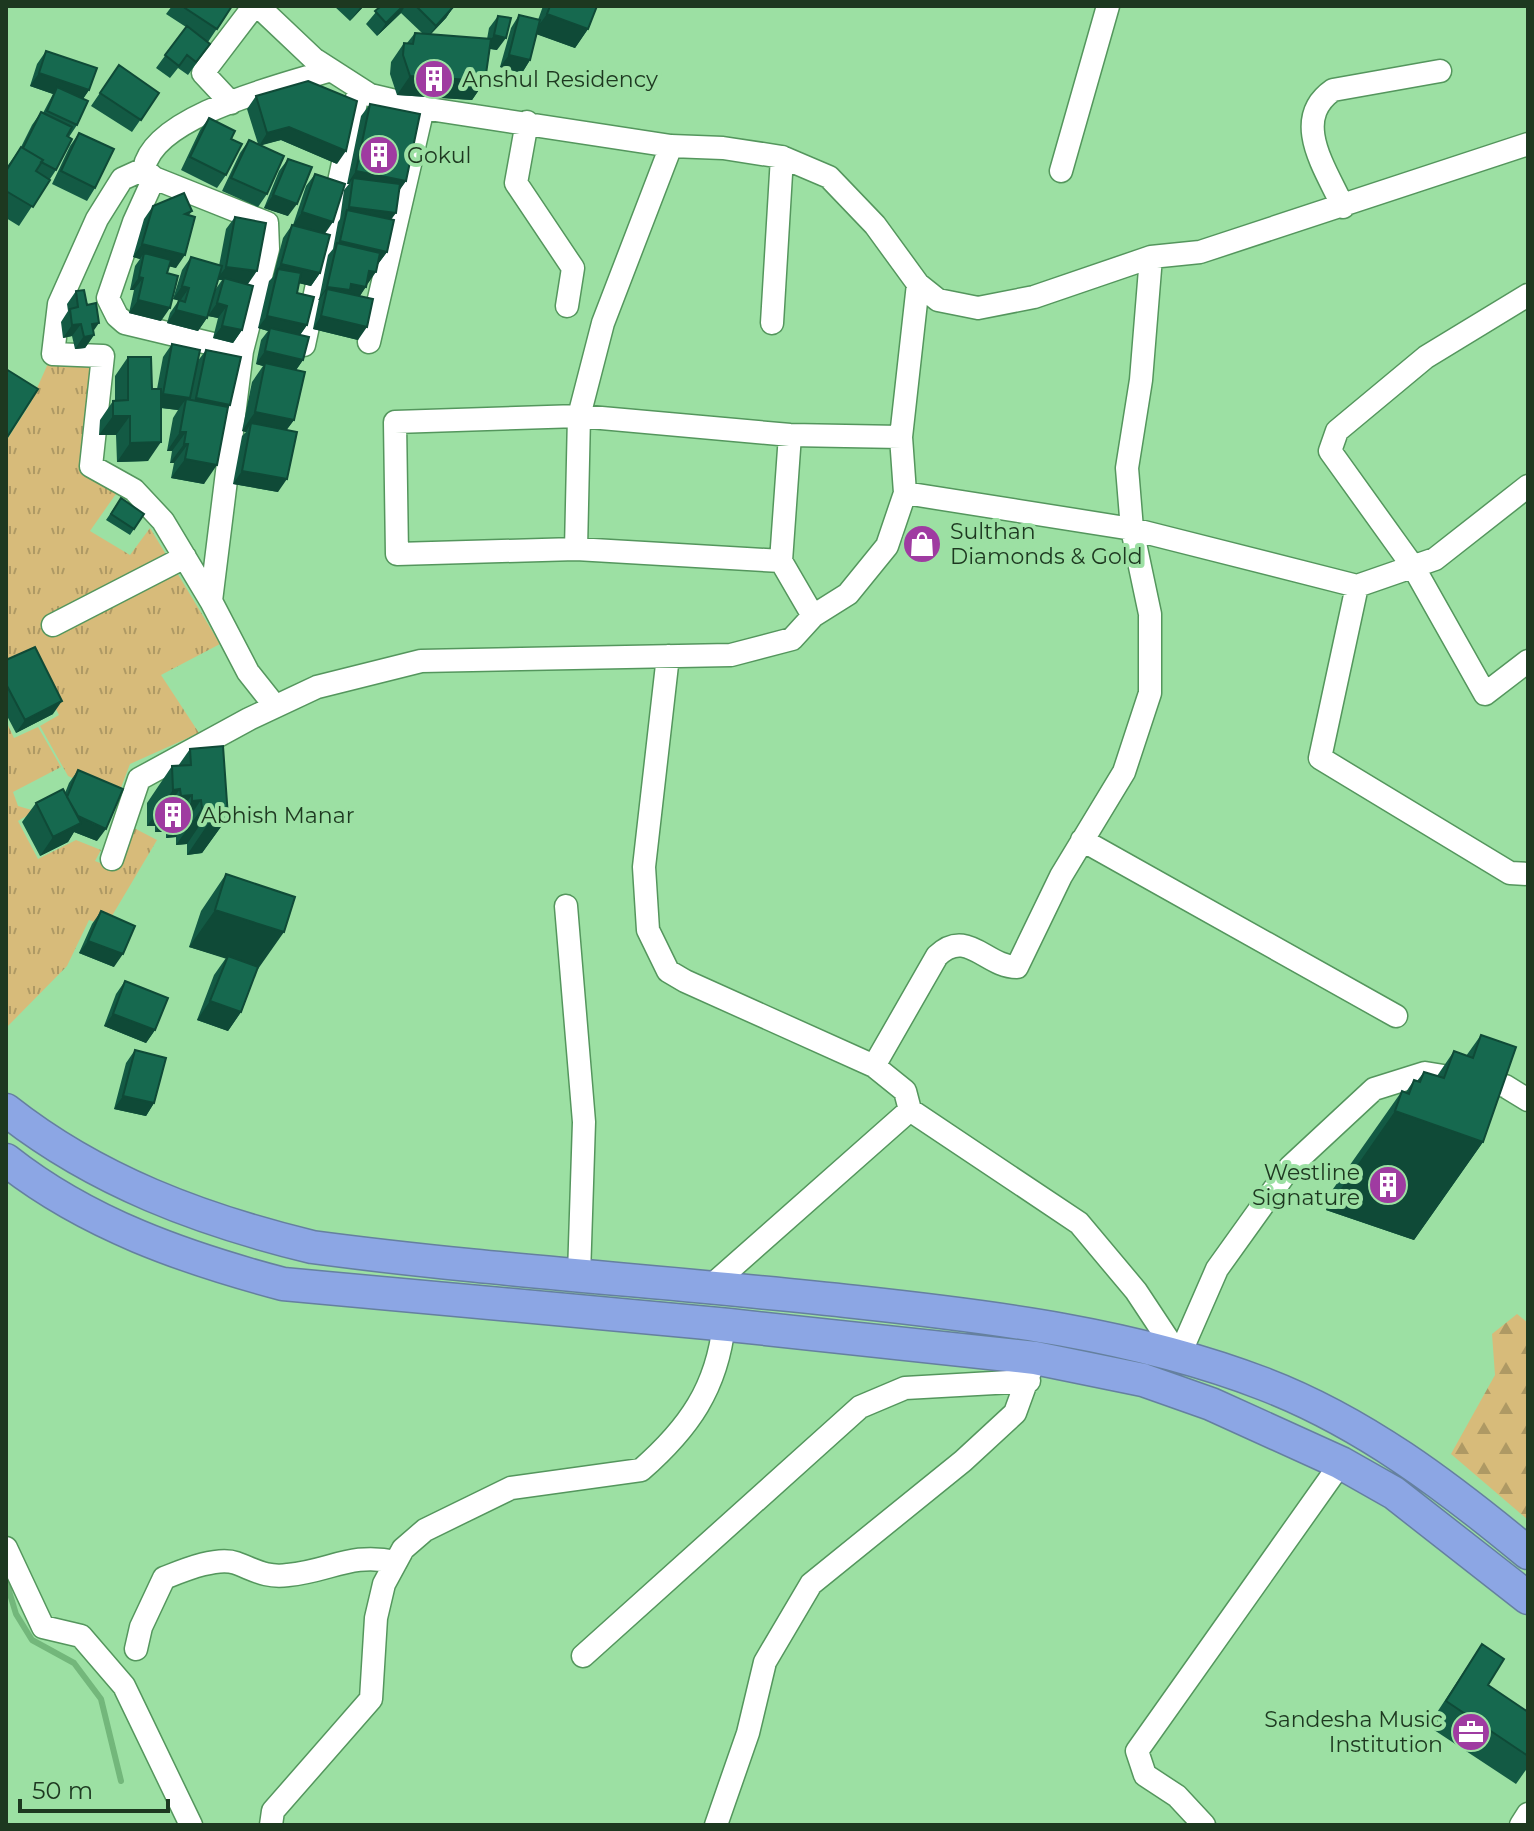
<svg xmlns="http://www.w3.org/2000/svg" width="1534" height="1831" font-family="Montserrat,sans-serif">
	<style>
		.grass { fill: url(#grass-tufts) }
		.forest { fill: url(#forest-firs) }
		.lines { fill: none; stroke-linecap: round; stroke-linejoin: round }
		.stream { stroke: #73b77b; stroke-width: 6 }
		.minor-casing { stroke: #54965d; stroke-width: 25 }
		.highway-casing { stroke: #65809f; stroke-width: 35 }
		.minor { stroke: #fff; stroke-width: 22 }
		.highway { stroke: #8ca6e4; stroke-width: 32 }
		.wall { fill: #135a44; fill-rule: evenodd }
		.shaded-wall { fill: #0f4a37 }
		.building { fill: #16694f; stroke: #0f4a37; stroke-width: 2 }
		.labels { text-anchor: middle; stroke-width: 8; stroke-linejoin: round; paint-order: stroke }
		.poi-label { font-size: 22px; fill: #1d3820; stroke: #9ce0a3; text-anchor: start }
	</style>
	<defs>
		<pattern id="grass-tufts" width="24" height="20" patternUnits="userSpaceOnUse" patternTransform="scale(2)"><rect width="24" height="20" fill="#d7bb7a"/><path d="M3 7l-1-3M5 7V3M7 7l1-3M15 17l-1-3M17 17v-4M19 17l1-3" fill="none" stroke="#ae9964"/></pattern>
		<pattern id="forest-firs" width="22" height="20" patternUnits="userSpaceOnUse" patternTransform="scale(2)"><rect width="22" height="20" fill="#d7bb7a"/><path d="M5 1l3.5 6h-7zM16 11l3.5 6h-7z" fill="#ae9964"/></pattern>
	</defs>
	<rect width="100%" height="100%" fill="#9ce0a3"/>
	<path class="grass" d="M50 359 97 361 84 468 118 491 90 531 130 555 150 528 220 644 161 675 199 733 130 764 117 798 68 776 40 726 59 715 29 656 6 666V441L30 404Z
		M6 721 14 738 38 727 61 767 13 792 18 806 35 811 18 821 38 859 76 840 101 850 95 861 113 868 134 828 157 840 106 926 89 920 67 966 6 1028Z"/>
	<path class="forest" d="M1517 1314 1528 1323V1520L1451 1454 1495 1375 1492 1334Z"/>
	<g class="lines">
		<path class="stream" d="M6 1581 16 1614 32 1640 74 1663 101 1699 121 1781"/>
		<g class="minor-casing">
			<path id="minor" d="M258 6 314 59 370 95 429 109 671 146 723 148 782 157 829 177 875 225 918 284 938 300 978 308 1034 297 1151 257 1200 252 1528 144
				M231 103 203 73 254 6
				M527 122 516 183 573 268 567 306
				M144 169 122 179 97 219 59 304 53 354 103 356 91 466 134 490 163 521 211 601
				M1061 171 1108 6
				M154 178 134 222 108 298 117 316 125 323 242 351
				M1343 207C1326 169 1290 120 1333 90L1440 71
				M1528 295 1426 357 1337 431 1330 451 1414 568 1485 694 1528 661
				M772 323 782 157
				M369 342 423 108
				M304 345 358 93
				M905 493 1132 529 1357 586 1435 559 1528 486
				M576 549 579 416 603 323 671 146
				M781 561 790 435
				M1357 586 1320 758 1510 873 1528 874
				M813 616 781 561 576 549 397 554 395 422 579 416 790 435 901 437
				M53 625 185 557
				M668 656 644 867 648 930 668 971 685 981 874 1066
				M275 706 248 672 211 601 242 351 268 249 267 223 154 178 144 169C153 115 284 85 331 70
				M1082 840 1396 1016
				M112 859 139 779 249 719 317 687 421 661 731 655 792 639 813 616 848 594 887 546 905 493 901 437 918 284
				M566 906 584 1122 579 1275
				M910 1110 1079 1223 1136 1291 1179 1356
				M711 1286 910 1110 905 1091 874 1066 937 956C967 927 986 967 1017 967L1061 876 1124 772 1150 693V614L1132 529 1127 468 1141 380 1151 257
				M1179 1356 1217 1269 1290 1167 1374 1089 1425 1073 1505 1086 1528 1100
				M6 1548 43 1627 81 1636 124 1686 191 1825
				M136 1649 141 1627 164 1578C182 1571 217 1556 236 1563 255 1570 266 1578 288 1575 331 1571 350 1552 396 1562
				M583 1656 860 1407 905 1388 1029 1381
				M271 1825 273 1811 371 1699 376 1618 384 1584 403 1549 425 1530 511 1488 641 1470C689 1428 717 1388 724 1324
				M716 1825 748 1733 765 1662 811 1584 963 1461 1015 1413 1035 1358
				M1204 1825 1177 1796 1145 1775 1137 1751 1341 1463
				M1521 1825 1528 1814"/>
		</g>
		<g class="highway-casing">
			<path id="highway" d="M6 1110C96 1181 201 1220 312 1247 493 1271 675 1282 856 1302 994 1317 1134 1334 1264 1384 1363 1422 1447 1486 1528 1553
				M6 1160C87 1224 185 1258 283 1284L729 1325 1035 1358 1143 1380 1211 1404 1341 1463 1394 1493 1528 1598"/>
		</g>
		<use href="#minor" class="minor"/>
		<use href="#highway" class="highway"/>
	</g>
	<path class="wall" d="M172 6H232L208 42 202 38 210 44 188 75 178 68 170 78 156 68 186 27 166 14Z
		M334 6H364L350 21Z
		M381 6H454L446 18 431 34 487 39 489 28 498 16 497 50 490 49 485 81 472 100 397 95 390 74 391 62 404 43H407L415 33H422L401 13 377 36 366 24Z
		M543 6H597L588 29 575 48 537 34 530 60 522 73 500 67 511 28 519 15 538 20Z
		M46 51 89 90 83 99 77 125 69 137 56 170 19 226 6 218V168L21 147 32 125 41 112 43 113 53 94 30 86 37 64Z
		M119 65 159 93 132 132 91 106Z
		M256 96 337 164 281 140 260 145 267 194 258 207 222 191 240 153 249 140 258 144 247 109Z
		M370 104 406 181 399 190 391 219 387 252 378 264 360 296 358 340 313 329 328 255 333 249 338 222 340 219 344 190 349 184H347L361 116Z
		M209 118 231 139 226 175 217 188 181 170 200 130Z
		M79 133 95 188 87 201 52 184 70 146Z
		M288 159V216L264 208 279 171Z
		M315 174 325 234 320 273 311 286 299 283 297 293 307 325 300 335 303 360 296 370 294 420 286 430 278 492 233 484 242 436 246 432 242 431 252 382 263 366 256 364 261 340 268 331 258 328 269 281 273 277 283 238 292 225 304 229 293 225 306 186Z
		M153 206 192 211 189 215 176 268 169 266 161 321 129 313 134 290H130L135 266 140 259 133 257 144 219Z
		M235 217 248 284 242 330 233 343 213 338 218 318 208 316 198 331 167 323 170 313 179 300 173 299 182 270 191 257 219 266 226 229ZM218 280H222L215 290Z
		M76 291 93 330 94 335 85 348 75 349 72 336 63 338 61 322 68 311 67 304Z
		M172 344 197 362 206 350 230 405 228 408 204 484 171 478 174 463H170L172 451H167L173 418 178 410 161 408 148 461 117 462 116 435H99L100 420 113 401H115V376L128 357 152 389H157L163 357Z
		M121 498 144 514 130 535 106 520Z
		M6 660 53 714 16 733 6 714Z
		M190 749 228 817 202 853 187 855V844L176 845V837L166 838V832H155V826H147V803L172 766H178Z
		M78 770 97 841 74 832 68 842 40 856 22 822 36 803 65 793 69 783Z
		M226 874 258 969 257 968 241 1012 228 1031 197 1020 214 975 226 958 189 947 201 911Z
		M101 911 114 967 79 953 92 924Z
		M125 981 155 1030 146 1043 104 1026 116 994Z
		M1481 1035 1483 1142 1414 1240 1326 1210 1333 1189 1402 1091 1406 1092 1414 1080 1417 1081 1424 1072 1437 1076 1454 1051 1466 1056Z
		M135 1050 154 1103 146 1116 114 1109 126 1063Z
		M1482 1644 1488 1685 1528 1712V1767L1516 1784 1428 1726Z"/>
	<path class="shaded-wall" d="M361 6H364L350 21 359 9Z
		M403 6H405L401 13 377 36 386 23Z
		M454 6 446 18 427 38 436 26Z
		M547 14 588 29 575 48 533 33Z
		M494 35 506 38 497 50 485 48Z
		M509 55 530 60 522 73 500 67Z
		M39 73 89 90 80 103 57 87 53 94 30 86Z
		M410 76 485 81 472 100 397 95Z
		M289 127 346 151 337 164 281 140 259 146 267 133Z
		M356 171 406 181 397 194 353 178 349 184H347Z
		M273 195 297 204 288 216 264 208Z
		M349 207 396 213 387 225 347 210 340 219Z
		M302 212 333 222 324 235 293 225Z
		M340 241 387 252 378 264 334 254 336 247Z
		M142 244 185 255 176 268 143 260 144 253 140 259 133 257Z
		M281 264 320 273 311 286 276 278 278 269 272 277Z
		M226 267 257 271 248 284 217 279Z
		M369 271 376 272 367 285Z
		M139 277 143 278 134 290H130Z
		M351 284 366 287 357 300 327 289 319 300H318L327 287Z
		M182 286 189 288 180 301 173 299Z
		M138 300 170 308 161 321 129 313Z
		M217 303 227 306 218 318 208 316Z
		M176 310 207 318 198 331 167 323Z
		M267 316 307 325 298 338 270 328 268 331 258 328Z
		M321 316 367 327 358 340 313 329Z
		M99 323 90 336 94 335 85 348 75 349 92 324Z
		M81 324 72 336 63 338 72 325Z
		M222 326 242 330 233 343 213 338Z
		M265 351 303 360 294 373 265 363 263 366 256 364Z
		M163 394 190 398 185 406 186 399 178 410 154 407Z
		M196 398 230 405 221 418 187 410Z
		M255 412 294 420 280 439 251 423 246 432 242 431Z
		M113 416H130L116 435H99Z
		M180 432H186L172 451H167Z
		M161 442 148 461 117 462 130 443Z
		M184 444H188L174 463H170Z
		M185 459 217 465 204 484 171 478Z
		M242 471 287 479 278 492 233 484Z
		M62 701 53 714 16 733 25 720Z
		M180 789 155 826H147L173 790Z
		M192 795 166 832H155L181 796Z
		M201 800 176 837 166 838 192 801Z
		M212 807 187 844 176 845 202 808Z
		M67 812 106 829 97 841 74 832 68 842 40 856 53 837Z
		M228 817 202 853 187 855 212 818Z
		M215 910 284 932 258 969 189 947Z
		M88 941 123 954 114 967 79 953Z
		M210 1001 241 1012 228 1031 197 1020Z
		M113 1014 155 1030 146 1043 104 1026Z
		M123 1096 154 1103 146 1116 114 1109Z
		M1395 1111 1483 1142 1414 1240 1326 1210Z"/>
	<path class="building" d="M182 6H232L217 29Z
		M381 6H403L386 23 375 11Z
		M416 6H454L436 26Z
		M550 6H597L588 29 547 14Z
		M519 15 540 20 530 60 509 55Z
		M498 16 511 18 506 38 494 35Z
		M187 26 210 44 196 62 187 55 179 66 165 55Z
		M415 33 491 39 485 81 410 76 403 55 404 43 413 44Z
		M46 51 97 68 89 90 39 73Z
		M119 65 159 93 141 120 100 93Z
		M308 81 357 101 346 151 289 127 267 133 256 96Z
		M57 87 88 101 77 125 47 111Z
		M370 104 420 114 406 181 356 171Z
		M41 112 72 127 67 136 72 139 56 170 41 162 43 160 23 148Z
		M209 118 235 131 231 139 242 144 226 175 190 157Z
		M79 133 114 149 95 188 61 171Z
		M249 140 284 156 267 194 231 178Z
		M21 147 43 160 36 171 50 180 33 207 6 191V171Z
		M288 159 312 167 297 204 273 195Z
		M315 174 345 184 333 222 302 212Z
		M353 178 400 184 396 213 349 207Z
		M184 193 192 211 185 214 195 217 185 255 142 244 153 206Z
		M347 210 394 220 387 252 340 241Z
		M235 217 266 223 257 271 226 267Z
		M292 225 330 235 320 273 281 264Z
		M337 243 380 253 376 272 369 271 366 287 351 284 350 290 327 287Z
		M144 253 171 260 167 273 178 276 170 308 138 300 143 278 139 277Z
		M191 257 222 266 207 318 176 310 179 300 185 302 189 288 182 286Z
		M278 269 301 273 297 293 314 297 307 325 267 316Z
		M224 278 253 286 242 330 222 326 227 306 217 303Z
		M327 289 373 299 367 327 321 316Z
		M84 290 87 305 96 303 99 323 92 324 94 335 84 337 81 324 72 325 70 309 78 307 76 291Z
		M270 328 309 337 303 360 265 351Z
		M172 344 200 350 190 398 163 394Z
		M206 350 241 357 230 405 196 398Z
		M128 357H151L152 389H161V442L130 443V416H113V401L128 400Z
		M265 363 305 372 294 420 255 412Z
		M6 369 38 389 6 439Z
		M186 399 228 407 217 465 185 459 188 444H184L186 432H180Z
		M251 423 297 432 287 479 242 471Z
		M121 498 144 514 134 529 111 514Z
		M35 647 62 701 25 720 6 684V660Z
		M223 746 228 817 212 818V807L202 808 201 800 192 801V795L181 796 180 789 173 790 172 766 191 765 190 749Z
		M78 770 123 789 106 829 78 816 67 797Z
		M63 789 81 823 53 837 36 803Z
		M226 874 295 897 284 932 215 910Z
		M101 911 135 926 123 954 88 941Z
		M228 956 258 967 241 1012 210 1001Z
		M125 981 168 998 155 1030 113 1014Z
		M1481 1035 1516 1047 1483 1142 1395 1111 1402 1091 1409 1094 1414 1080 1420 1082 1424 1072 1444 1078 1454 1051 1473 1058Z
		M135 1050 166 1058 154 1103 123 1096Z
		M1482 1644 1504 1659 1488 1685 1528 1712V1756L1446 1701Z"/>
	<defs>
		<g id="building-disc" transform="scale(2)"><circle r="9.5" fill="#9f3ba1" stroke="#9ce0a3"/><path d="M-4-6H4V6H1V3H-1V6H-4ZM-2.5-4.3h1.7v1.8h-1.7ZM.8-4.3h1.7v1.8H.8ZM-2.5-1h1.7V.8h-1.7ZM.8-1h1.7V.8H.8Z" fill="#fff"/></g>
		<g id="shop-disc" transform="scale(2)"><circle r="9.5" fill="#9f3ba1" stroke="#9ce0a3"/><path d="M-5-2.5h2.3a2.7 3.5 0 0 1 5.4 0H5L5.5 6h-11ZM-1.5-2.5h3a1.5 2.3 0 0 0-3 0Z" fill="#fff"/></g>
		<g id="office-disc" transform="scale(2)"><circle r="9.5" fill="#9f3ba1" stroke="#9ce0a3"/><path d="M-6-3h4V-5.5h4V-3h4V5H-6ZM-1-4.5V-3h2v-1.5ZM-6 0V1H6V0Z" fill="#fff"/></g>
	</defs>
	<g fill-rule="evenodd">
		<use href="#building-disc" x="434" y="79"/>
		<use href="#building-disc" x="379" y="155"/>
		<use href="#shop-disc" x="922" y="544"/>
		<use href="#building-disc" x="173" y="815"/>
		<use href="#building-disc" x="1388" y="1185"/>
		<use href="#office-disc" x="1471" y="1732"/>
	</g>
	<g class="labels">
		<g class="poi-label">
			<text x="462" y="87">Anshul Residency</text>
			<text x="407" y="163">Gokul</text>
			<text x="950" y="539">Sulthan<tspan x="950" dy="25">Diamonds &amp; Gold</tspan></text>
			<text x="201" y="823">Abhish Manar</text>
			<text x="1360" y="1180" text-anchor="end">Westline<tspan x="1360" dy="25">Signature</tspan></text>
			<text x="1443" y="1727" text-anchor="end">Sandesha Music<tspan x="1443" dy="25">Institution</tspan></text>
		</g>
	</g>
	<rect width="1534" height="1831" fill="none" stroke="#1d3820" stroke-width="16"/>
	<path d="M20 1799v12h148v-12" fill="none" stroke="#1d3820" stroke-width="4"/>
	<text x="32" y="1799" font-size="24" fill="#1d3820" stroke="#9ce0a3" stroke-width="6" paint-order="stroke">50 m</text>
</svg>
